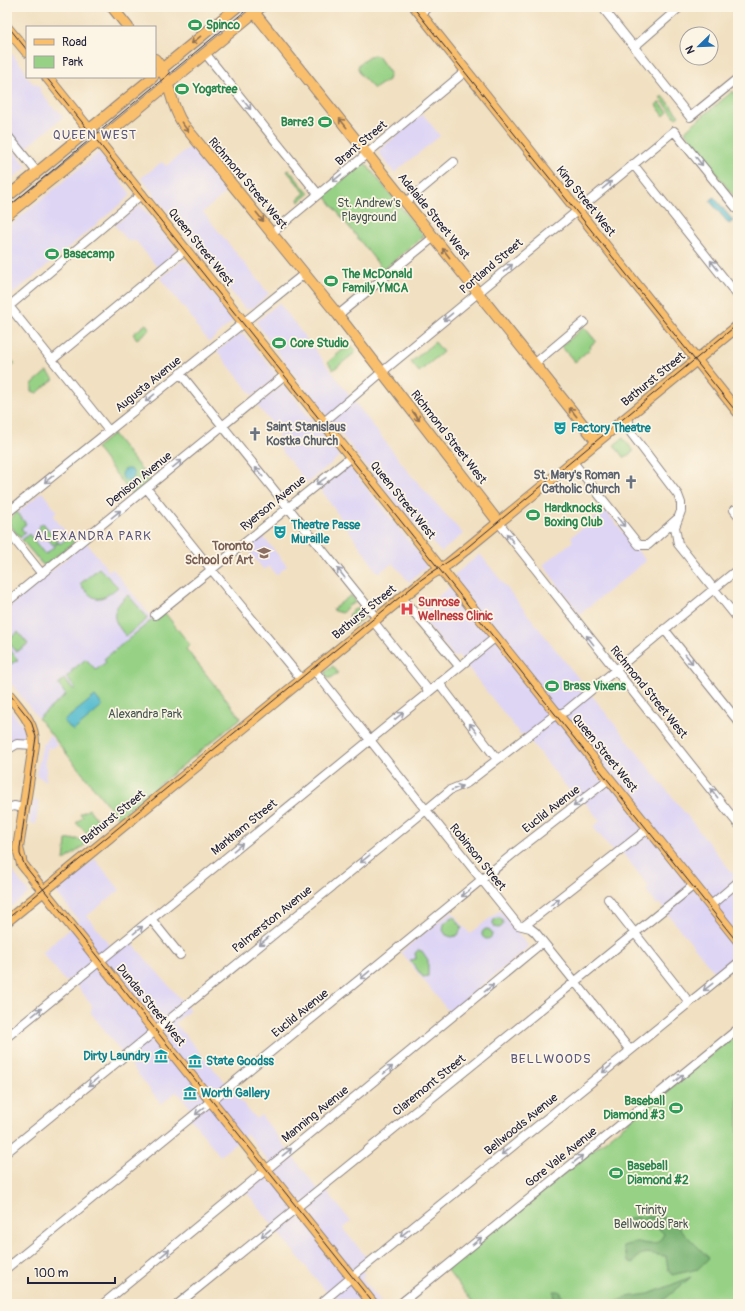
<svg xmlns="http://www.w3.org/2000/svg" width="745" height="1311" font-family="Pangolin,sans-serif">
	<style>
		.built { fill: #ded5f5 }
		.green { fill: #96d185; stroke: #5c7a60 }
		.forest { fill: #78b372; stroke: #4d6a56 }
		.water { fill: #52bbcf; stroke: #3a6e85 }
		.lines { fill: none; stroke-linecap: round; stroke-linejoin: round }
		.minor-casing { stroke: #8a817e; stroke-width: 10 }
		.major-casing { stroke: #8a817e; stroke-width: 12 }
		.minor { stroke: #fff; stroke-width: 8 }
		.major { stroke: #f9bf6d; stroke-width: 10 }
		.tram { stroke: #22223b; stroke-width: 1 }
		.oneway { stroke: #8e7054 }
		.oneway2 { stroke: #9c9ca7 }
		.labels { text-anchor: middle; stroke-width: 3.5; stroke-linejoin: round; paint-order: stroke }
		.leisure-label { font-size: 12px; font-weight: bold; fill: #27864d; stroke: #fcf5e5; text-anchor: start }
		.street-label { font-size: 12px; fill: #22223b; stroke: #fcf5e5 }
		.park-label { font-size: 12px; fill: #455751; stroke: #fcf5e5 }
		.worship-label { font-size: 12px; font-weight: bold; fill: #5b616d; stroke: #fcf5e5; text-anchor: start }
		.culture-label { font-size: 12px; font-weight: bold; fill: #0d838f; stroke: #fcf5e5; text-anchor: start }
		.education-label { font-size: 12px; font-weight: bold; fill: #785e54; stroke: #fcf5e5; text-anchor: end }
		.health-label { font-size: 12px; font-weight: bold; fill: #be3a42; stroke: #fcf5e5; text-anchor: start }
		.neighbourhood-label { font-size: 13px; letter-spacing: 1px; fill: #5a567d; stroke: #fcf5e5 }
	</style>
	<rect width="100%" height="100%" fill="#fcf5e5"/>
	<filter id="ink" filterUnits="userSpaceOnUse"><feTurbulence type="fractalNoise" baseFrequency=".025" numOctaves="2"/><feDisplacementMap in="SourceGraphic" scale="8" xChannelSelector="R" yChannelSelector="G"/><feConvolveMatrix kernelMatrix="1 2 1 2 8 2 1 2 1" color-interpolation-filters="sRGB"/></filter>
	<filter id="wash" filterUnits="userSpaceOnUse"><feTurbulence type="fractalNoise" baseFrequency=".012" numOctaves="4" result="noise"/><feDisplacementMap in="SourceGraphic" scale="16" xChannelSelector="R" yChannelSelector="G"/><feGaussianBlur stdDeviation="0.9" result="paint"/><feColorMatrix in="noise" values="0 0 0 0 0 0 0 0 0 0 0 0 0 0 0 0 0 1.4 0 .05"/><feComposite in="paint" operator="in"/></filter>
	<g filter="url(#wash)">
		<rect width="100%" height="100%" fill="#f1e0c1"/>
		<path class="built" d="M7 48 26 71 24 72 27 77 34 84 36 83 41 89 39 90 55 110 57 109 63 117 24 150 7 130Z
			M423 114 440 136 394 173 378 151Z
			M7 141 27 167 7 183Z
			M191 146 228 191 203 212 269 294 253 308 245 309 141 178 162 162 166 166Z
			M99 152 130 193V196L7 299V228Z
			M140 205 176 249 175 252 157 267 136 241H128L115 225Z
			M182 261 187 262 234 320 209 342 195 325 196 323 160 278Z
			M279 303 410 474 463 534 441 552 397 505 289 368 256 322Z
			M239 334 244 335 276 373 273 380 253 396 217 351Z
			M281 386H285L340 456 307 483 277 445 279 432 257 405Z
			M348 465 427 564V566L409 582 393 563 378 573 320 488Z
			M42 492 57 512 53 516 74 542 44 565 41 564 9 525 10 519Z
			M605 510 646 561 580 614 543 565 573 541 571 537Z
			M262 535 287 566 276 575 269 566 264 570 246 548Z
			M86 542 109 571 113 569 153 619 104 659 106 662 38 718 7 678V609Z
			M480 554 738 880V956L716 974 659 903 657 905 646 890 649 887 618 847 613 851 593 827 600 821 580 796 576 799 524 733 521 735 458 655 455 658 418 613 458 580 454 575Z
			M7 705 24 728V737L12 740 7 743Z
			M49 734 57 745 50 749 48 746 45 762 47 770 45 776 47 779 45 781 36 775 43 743H46Z
			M34 800 39 801 36 824 30 823V817Z
			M95 859 120 890 87 916 116 953 131 942 190 1010 175 1023 256 1119 261 1115 321 1193 326 1190 351 1222 343 1229 367 1258 358 1265 365 1275 362 1278 383 1304H336L247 1193 275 1170 247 1134 220 1156 187 1114 192 1110 180 1095 176 1092 161 1104 91 1013 92 1005 71 978 66 982 42 952 79 921 56 892Z
			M7 864 29 893 7 910Z
			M500 910 529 947 449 1012 401 952 451 911 470 934Z"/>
		<path class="green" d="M374 55 378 56 390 73 388 80 374 89 360 74 358 68 359 64 369 56Z
			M733 91 738 98V202L685 132 687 129Z
			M663 96 679 116 676 118 660 98Z
			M659 102 668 112 664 116 656 105Z
			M364 163 366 164 424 236 383 270 324 195Z
			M289 170 309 194 299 202 298 199 305 193 287 171Z
			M146 324 150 329 137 339 133 334Z
			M584 327 596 341 590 346 591 348 575 362 561 346Z
			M435 342 443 352 419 372 411 362Z
			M350 344 356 352 333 370 328 362Z
			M8 356 15 364 7 371V357Z
			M47 371 54 379 37 393 32 391V384Z
			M113 434 150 480 132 495 96 448Z
			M623 438 634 451 624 458 614 445Z
			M17 512 26 524 21 528 25 533 20 538 8 522Z
			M43 523 58 542 53 545 38 527Z
			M29 534 43 552 46 554 59 542 60 544 70 536 74 542 46 565H43L22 540Z
			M99 568 118 587C100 602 95 603 80 584Z
			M128 595 147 617 146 620 126 636C111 619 110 610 128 595Z
			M351 595 356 602 348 606 342 613 334 611 333 609Z
			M361 608 365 616 353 626C347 616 348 610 361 608Z
			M165 613 190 645 186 649 241 718 118 818 38 718 66 695 58 684 64 679 73 689 75 688 66 677 72 673 71 671 86 659 96 670 106 662 104 659 153 619 155 621Z
			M18 632 28 644 18 651H15L8 640Z
			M10 650 18 660 9 665 7 652Z
			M333 666 338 673 331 678H327L325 672Z
			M89 809 101 825 89 835 76 823 83 817 80 814Z
			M76 839 90 841 64 861 66 840Z
			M453 916 462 927 458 935 452 937 446 935 443 930 444 924Z
			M493 923a5 5 0 1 1 10 0a5 5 0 1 1-10 0Z
			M482 934a5 5 0 1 1 10 0a5 5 0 1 1-10 0Z
			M418 950 422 951 428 960V976L423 977 410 960 416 959 415 953Z
			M738 1033V1304H474L446 1269Z"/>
		<path class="forest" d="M645 1217H662L674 1223 709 1258 698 1269 672 1275 668 1269 666 1256C651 1255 641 1247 633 1264L628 1262 623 1246C627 1245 632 1243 636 1243 650 1242 655 1250 664 1234 653 1220 631 1225 617 1228V1224L632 1218Z
			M691 1277 659 1304H612L626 1297 649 1294Z
			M554 1291H559L561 1293 564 1304H555Z"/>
		<path class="water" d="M714 197 733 221 729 224 710 201Z
			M122 475a6 6 0 1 1 12 0a6 6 0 1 1-12 0Z
			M95 696 103 706 73 731 64 721Z"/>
	</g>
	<g filter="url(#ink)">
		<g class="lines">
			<g class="minor-casing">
				<path id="minor" d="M602 7 690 117 738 78
					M420 14 428 7
					M634 47 680 7
					M205 53 318 194
					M7 135 37 172
					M633 164 738 296
					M406 202 454 162
					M272 233 466 71
					M9 306 109 431
					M7 308 142 194
					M338 315 434 237
					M52 360 186 249
					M534 364 584 322
					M180 373 377 618
					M628 417 631 433 678 495 681 503V511L675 527 678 544 738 619
					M324 422 382 372 674 131 738 210
					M573 462 639 545H648L677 519
					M147 489 215 574 302 680
					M734 510 738 515
					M7 513 304 274
					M499 523 738 824
					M7 530 42 574
					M402 598 459 666
					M7 602 286 374
					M155 615 351 457
					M373 621 429 691
					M664 629 738 721
					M314 670 518 925 530 928 535 932 630 1050
					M439 683 497 759
					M7 750 17 744 34 745
					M7 808 14 806 24 808
					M608 899 689 1002
					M710 906 738 882
					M151 919 180 955
					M524 926 649 828
					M7 1037 496 637
					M7 1152 426 810 450 790 467 783 551 718 566 711 738 569
					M7 1268 514 853 609 779
					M103 1304 543 942
					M178 1304 694 885
					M320 1304 359 1271 738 963
					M400 1304 738 1029"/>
			</g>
			<g class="major-casing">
				<path id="major" d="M112 7 128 27
					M250 7 597 442
					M415 7 738 412
					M7 28 27 52
					M155 59C171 78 169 104 183 124L338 315 499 523
					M158 72 237 7
					M47 77 738 940
					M7 197 153 77
					M7 215 98 142 261 7
					M7 693C20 709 35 723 34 745L18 848 22 864 373 1304
					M7 921 430 575 448 564 470 546 738 326"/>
			</g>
			<use href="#minor" class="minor"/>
			<use href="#major" class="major"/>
			<path class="tram" d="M413 7 738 414
				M7 25 27 50
				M46 77 738 943
				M7 208 250 7
				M7 691 31 721 36 737 20 848V854L25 866 374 1304
				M7 919 422 579 458 555 738 324"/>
		</g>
		<defs><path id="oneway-shaft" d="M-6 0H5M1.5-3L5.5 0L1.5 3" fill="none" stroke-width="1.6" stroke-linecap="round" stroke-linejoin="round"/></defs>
		<g class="oneway">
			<use href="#oneway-shaft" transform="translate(196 40) rotate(141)"/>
			<use href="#oneway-shaft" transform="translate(343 123) rotate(-129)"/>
			<use href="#oneway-shaft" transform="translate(185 127) rotate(53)"/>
			<use href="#oneway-shaft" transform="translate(260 217) rotate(51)"/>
			<use href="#oneway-shaft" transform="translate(446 253) rotate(-128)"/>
			<use href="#oneway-shaft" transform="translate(573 412) rotate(-129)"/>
			<use href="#oneway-shaft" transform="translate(416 416) rotate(53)"/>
		</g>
		<g class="oneway2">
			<use href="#oneway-shaft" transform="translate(247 105) rotate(51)"/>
			<use href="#oneway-shaft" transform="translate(699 161) rotate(52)"/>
			<use href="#oneway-shaft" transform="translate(337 178) rotate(140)"/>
			<use href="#oneway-shaft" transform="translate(607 185) rotate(-40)"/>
			<use href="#oneway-shaft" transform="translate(714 265) rotate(-128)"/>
			<use href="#oneway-shaft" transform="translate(508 268) rotate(-40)"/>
			<use href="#oneway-shaft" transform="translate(448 317) rotate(140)"/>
			<use href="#oneway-shaft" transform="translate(150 398) rotate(141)"/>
			<use href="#oneway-shaft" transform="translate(177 464) rotate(-39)"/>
			<use href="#oneway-shaft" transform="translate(259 472) rotate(-129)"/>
			<use href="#oneway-shaft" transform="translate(49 479) rotate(141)"/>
			<use href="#oneway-shaft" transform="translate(321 481) rotate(145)"/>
			<use href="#oneway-shaft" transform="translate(116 514) rotate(-39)"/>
			<use href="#oneway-shaft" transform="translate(621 522) rotate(51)"/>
			<use href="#oneway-shaft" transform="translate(510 538) rotate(-128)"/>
			<use href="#oneway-shaft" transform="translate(341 573) rotate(-128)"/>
			<use href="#oneway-shaft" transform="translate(590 640) rotate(-128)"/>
			<use href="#oneway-shaft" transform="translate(689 659) rotate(51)"/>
			<use href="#oneway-shaft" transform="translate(399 716) rotate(-40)"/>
			<use href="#oneway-shaft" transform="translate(473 728) rotate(-127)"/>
			<use href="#oneway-shaft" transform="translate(457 788) rotate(-21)"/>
			<use href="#oneway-shaft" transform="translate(714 793) rotate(-128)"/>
			<use href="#oneway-shaft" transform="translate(578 803) rotate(142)"/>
			<use href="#oneway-shaft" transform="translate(238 847) rotate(-40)"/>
			<use href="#oneway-shaft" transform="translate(365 859) rotate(141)"/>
			<use href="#oneway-shaft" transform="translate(466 893) rotate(141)"/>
			<use href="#oneway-shaft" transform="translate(555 902) rotate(-38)"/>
			<use href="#oneway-shaft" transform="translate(138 930) rotate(-39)"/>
			<use href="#oneway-shaft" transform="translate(264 941) rotate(141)"/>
			<use href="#oneway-shaft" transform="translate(365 975) rotate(140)"/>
			<use href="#oneway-shaft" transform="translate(708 987) rotate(142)"/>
			<use href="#oneway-shaft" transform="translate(489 988) rotate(-39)"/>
			<use href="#oneway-shaft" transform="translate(37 1012) rotate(-39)"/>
			<use href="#oneway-shaft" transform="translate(607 1069) rotate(141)"/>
			<use href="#oneway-shaft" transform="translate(388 1070) rotate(-39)"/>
			<use href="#oneway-shaft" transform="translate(679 1078) rotate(-39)"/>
			<use href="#oneway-shaft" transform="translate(93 1082) rotate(141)"/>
			<use href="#oneway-shaft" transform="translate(200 1111) rotate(141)"/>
			<use href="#oneway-shaft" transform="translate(506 1151) rotate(141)"/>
			<use href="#oneway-shaft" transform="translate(287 1152) rotate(-39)"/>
			<use href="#oneway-shaft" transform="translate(578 1159) rotate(-39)"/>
			<use href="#oneway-shaft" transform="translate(266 1233) rotate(141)"/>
			<use href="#oneway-shaft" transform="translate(405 1233) rotate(141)"/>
			<use href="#oneway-shaft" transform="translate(477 1241) rotate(-39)"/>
			<use href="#oneway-shaft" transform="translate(165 1253) rotate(-39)"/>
		</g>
	</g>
	<defs>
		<g id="stadium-bare" transform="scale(1.08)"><path d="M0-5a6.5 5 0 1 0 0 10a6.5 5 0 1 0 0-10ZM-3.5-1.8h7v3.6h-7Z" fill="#2e9e5b" stroke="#fcf5e5" stroke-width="2.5" paint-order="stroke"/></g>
		<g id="theatre-bare" transform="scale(1.08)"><path d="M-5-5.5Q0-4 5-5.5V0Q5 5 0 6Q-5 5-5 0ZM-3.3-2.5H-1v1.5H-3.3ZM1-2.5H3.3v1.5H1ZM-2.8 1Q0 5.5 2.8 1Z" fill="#0f9aa8" stroke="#fcf5e5" stroke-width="2.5" paint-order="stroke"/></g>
		<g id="church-bare" transform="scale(1.08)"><path d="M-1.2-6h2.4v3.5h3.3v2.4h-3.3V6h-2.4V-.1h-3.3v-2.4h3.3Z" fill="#6b7280" stroke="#fcf5e5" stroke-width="2.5" paint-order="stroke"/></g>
		<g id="university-bare" transform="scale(1.08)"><path d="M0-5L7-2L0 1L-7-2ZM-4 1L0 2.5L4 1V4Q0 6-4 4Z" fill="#8d6e63" stroke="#fcf5e5" stroke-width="2.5" paint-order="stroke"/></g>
		<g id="hospital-bare" transform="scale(1.08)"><path d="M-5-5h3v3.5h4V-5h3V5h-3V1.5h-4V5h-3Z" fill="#e0444e" stroke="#fcf5e5" stroke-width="2.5" paint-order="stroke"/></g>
		<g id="museum-bare" transform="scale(1.08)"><path d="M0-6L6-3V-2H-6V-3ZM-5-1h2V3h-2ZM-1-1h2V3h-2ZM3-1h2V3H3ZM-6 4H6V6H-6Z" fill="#0f9aa8" stroke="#fcf5e5" stroke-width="2.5" paint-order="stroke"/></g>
	</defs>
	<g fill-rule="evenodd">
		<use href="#stadium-bare" x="195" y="25"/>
		<use href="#stadium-bare" x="182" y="89"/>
		<use href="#stadium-bare" x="325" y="122"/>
		<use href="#stadium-bare" x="52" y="254"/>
		<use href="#stadium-bare" x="331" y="281"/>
		<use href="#stadium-bare" x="279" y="343"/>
		<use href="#theatre-bare" x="560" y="428"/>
		<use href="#church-bare" x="255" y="434"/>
		<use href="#church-bare" x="631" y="482"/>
		<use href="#stadium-bare" x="533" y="515"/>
		<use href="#theatre-bare" x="280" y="532"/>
		<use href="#university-bare" x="264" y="553"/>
		<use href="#hospital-bare" x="407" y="609"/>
		<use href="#stadium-bare" x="552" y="686"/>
		<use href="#museum-bare" x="161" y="1056"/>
		<use href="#museum-bare" x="195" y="1061"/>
		<use href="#museum-bare" x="190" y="1093"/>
		<use href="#stadium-bare" x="676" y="1108"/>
		<use href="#stadium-bare" x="616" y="1173"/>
	</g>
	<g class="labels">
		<g class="leisure-label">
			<text x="206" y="29">Spinco</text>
			<text x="193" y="93">Yogatree</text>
			<text x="314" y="126" text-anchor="end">Barre3</text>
			<text x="63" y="258">Basecamp</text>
			<text x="342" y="278">The McDonald<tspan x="342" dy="14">Family YMCA</tspan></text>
			<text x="290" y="347">Core Studio</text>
			<text x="544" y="512">Hardknocks<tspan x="544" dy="14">Boxing Club</tspan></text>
			<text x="563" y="690">Brass Vixens</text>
			<text x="665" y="1105" text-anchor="end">Baseball<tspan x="665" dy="14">Diamond #3</tspan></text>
			<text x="627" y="1170">Baseball<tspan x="627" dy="14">Diamond #2</tspan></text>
		</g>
		<g class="street-label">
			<text transform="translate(361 143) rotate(-40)" y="4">Brant Street</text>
			<text transform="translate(248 183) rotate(50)" y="4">Richmond Street West</text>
			<text transform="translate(586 201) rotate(51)" y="4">King Street West</text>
			<text transform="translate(434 216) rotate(51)" y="4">Adelaide Street West</text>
			<text transform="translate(201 247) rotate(51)" y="4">Queen Street West</text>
			<text transform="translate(491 266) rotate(-40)" y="4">Portland Street</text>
			<text transform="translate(653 379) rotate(-39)" y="4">Bathurst Street</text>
			<text transform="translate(148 384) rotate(-39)" y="4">Augusta Avenue</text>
			<text transform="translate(449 437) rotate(52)" y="4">Richmond Street West</text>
			<text transform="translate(139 479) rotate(-39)" y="4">Denison Avenue</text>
			<text transform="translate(403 500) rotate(51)" y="4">Queen Street West</text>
			<text transform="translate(273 503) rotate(-39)" y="4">Ryerson Avenue</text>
			<text transform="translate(364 612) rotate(-39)" y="4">Bathurst Street</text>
			<text transform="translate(649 692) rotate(51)" y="4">Richmond Street West</text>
			<text transform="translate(605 753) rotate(51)" y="4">Queen Street West</text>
			<text transform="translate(551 809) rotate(-38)" y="4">Euclid Avenue</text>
			<text transform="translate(113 817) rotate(-39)" y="4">Bathurst Street</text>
			<text transform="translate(244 827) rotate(-39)" y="4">Markham Street</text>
			<text transform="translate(478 857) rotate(51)" y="4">Robinson Street</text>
			<text transform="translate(272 919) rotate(-39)" y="4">Palmerston Avenue</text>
			<text transform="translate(151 1005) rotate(51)" y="4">Dundas Street West</text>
			<text transform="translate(300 1013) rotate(-39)" y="4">Euclid Avenue</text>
			<text transform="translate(429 1085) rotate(-39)" y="4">Claremont Street</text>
			<text transform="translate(315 1114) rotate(-39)" y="4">Manning Avenue</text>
			<text transform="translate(521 1124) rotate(-39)" y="4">Bellwoods Avenue</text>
			<text transform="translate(561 1157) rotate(-39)" y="4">Gore Vale Avenue</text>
		</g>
		<g class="park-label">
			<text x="369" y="207">St. Andrew's<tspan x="369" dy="14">Playground</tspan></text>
			<text x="145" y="718">Alexandra Park</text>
			<text x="651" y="1214">Trinity<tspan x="651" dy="14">Bellwoods Park</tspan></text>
		</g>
		<g class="worship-label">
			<text x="266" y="431">Saint Stanislaus<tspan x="266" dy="14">Kostka Church</tspan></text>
			<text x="620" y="479" text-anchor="end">St. Mary's Roman<tspan x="620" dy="14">Catholic Church</tspan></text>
		</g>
		<g class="culture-label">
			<text x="571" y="432">Factory Theatre</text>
			<text x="291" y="529">Theatre Passe<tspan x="291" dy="14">Muraille</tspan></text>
			<text x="150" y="1060" text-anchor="end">Dirty Laundry</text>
			<text x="206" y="1065">State Goodss</text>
			<text x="201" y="1097">Worth Gallery</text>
		</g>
		<g class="education-label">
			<text x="253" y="550">Toronto<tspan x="253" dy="14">School of Art</tspan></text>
		</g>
		<g class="health-label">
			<text x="418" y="606">Sunrose<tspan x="418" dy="14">Wellness Clinic</tspan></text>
		</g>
		<g class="neighbourhood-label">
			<text x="95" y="139">QUEEN WEST</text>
			<text x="93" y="540">ALEXANDRA PARK</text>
			<text x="551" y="1063">BELLWOODS</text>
		</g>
	</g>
	<rect width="745" height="1311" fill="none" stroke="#fcf5e5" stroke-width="24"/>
	<rect x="26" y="26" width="130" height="52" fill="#fcf5e5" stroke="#a5a1a1"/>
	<rect x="34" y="39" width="20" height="6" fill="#f9bf6d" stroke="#a5a1a1"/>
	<text x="62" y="46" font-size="12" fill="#22223b">Road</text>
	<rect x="34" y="56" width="20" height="12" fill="#96d185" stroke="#a5a1a1"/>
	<text x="62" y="66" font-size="12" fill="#22223b">Park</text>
	<g transform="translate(699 46) rotate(247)"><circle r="19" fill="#fcf5e5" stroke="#a5a1a1"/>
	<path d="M0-3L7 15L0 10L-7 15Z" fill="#1f6fb2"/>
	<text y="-6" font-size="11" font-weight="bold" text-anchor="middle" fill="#22223b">N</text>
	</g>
	<path d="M28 1277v6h87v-6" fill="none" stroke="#22223b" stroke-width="2"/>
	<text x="34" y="1277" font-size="12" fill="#22223b" stroke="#fcf5e5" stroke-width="3" paint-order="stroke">100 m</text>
</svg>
